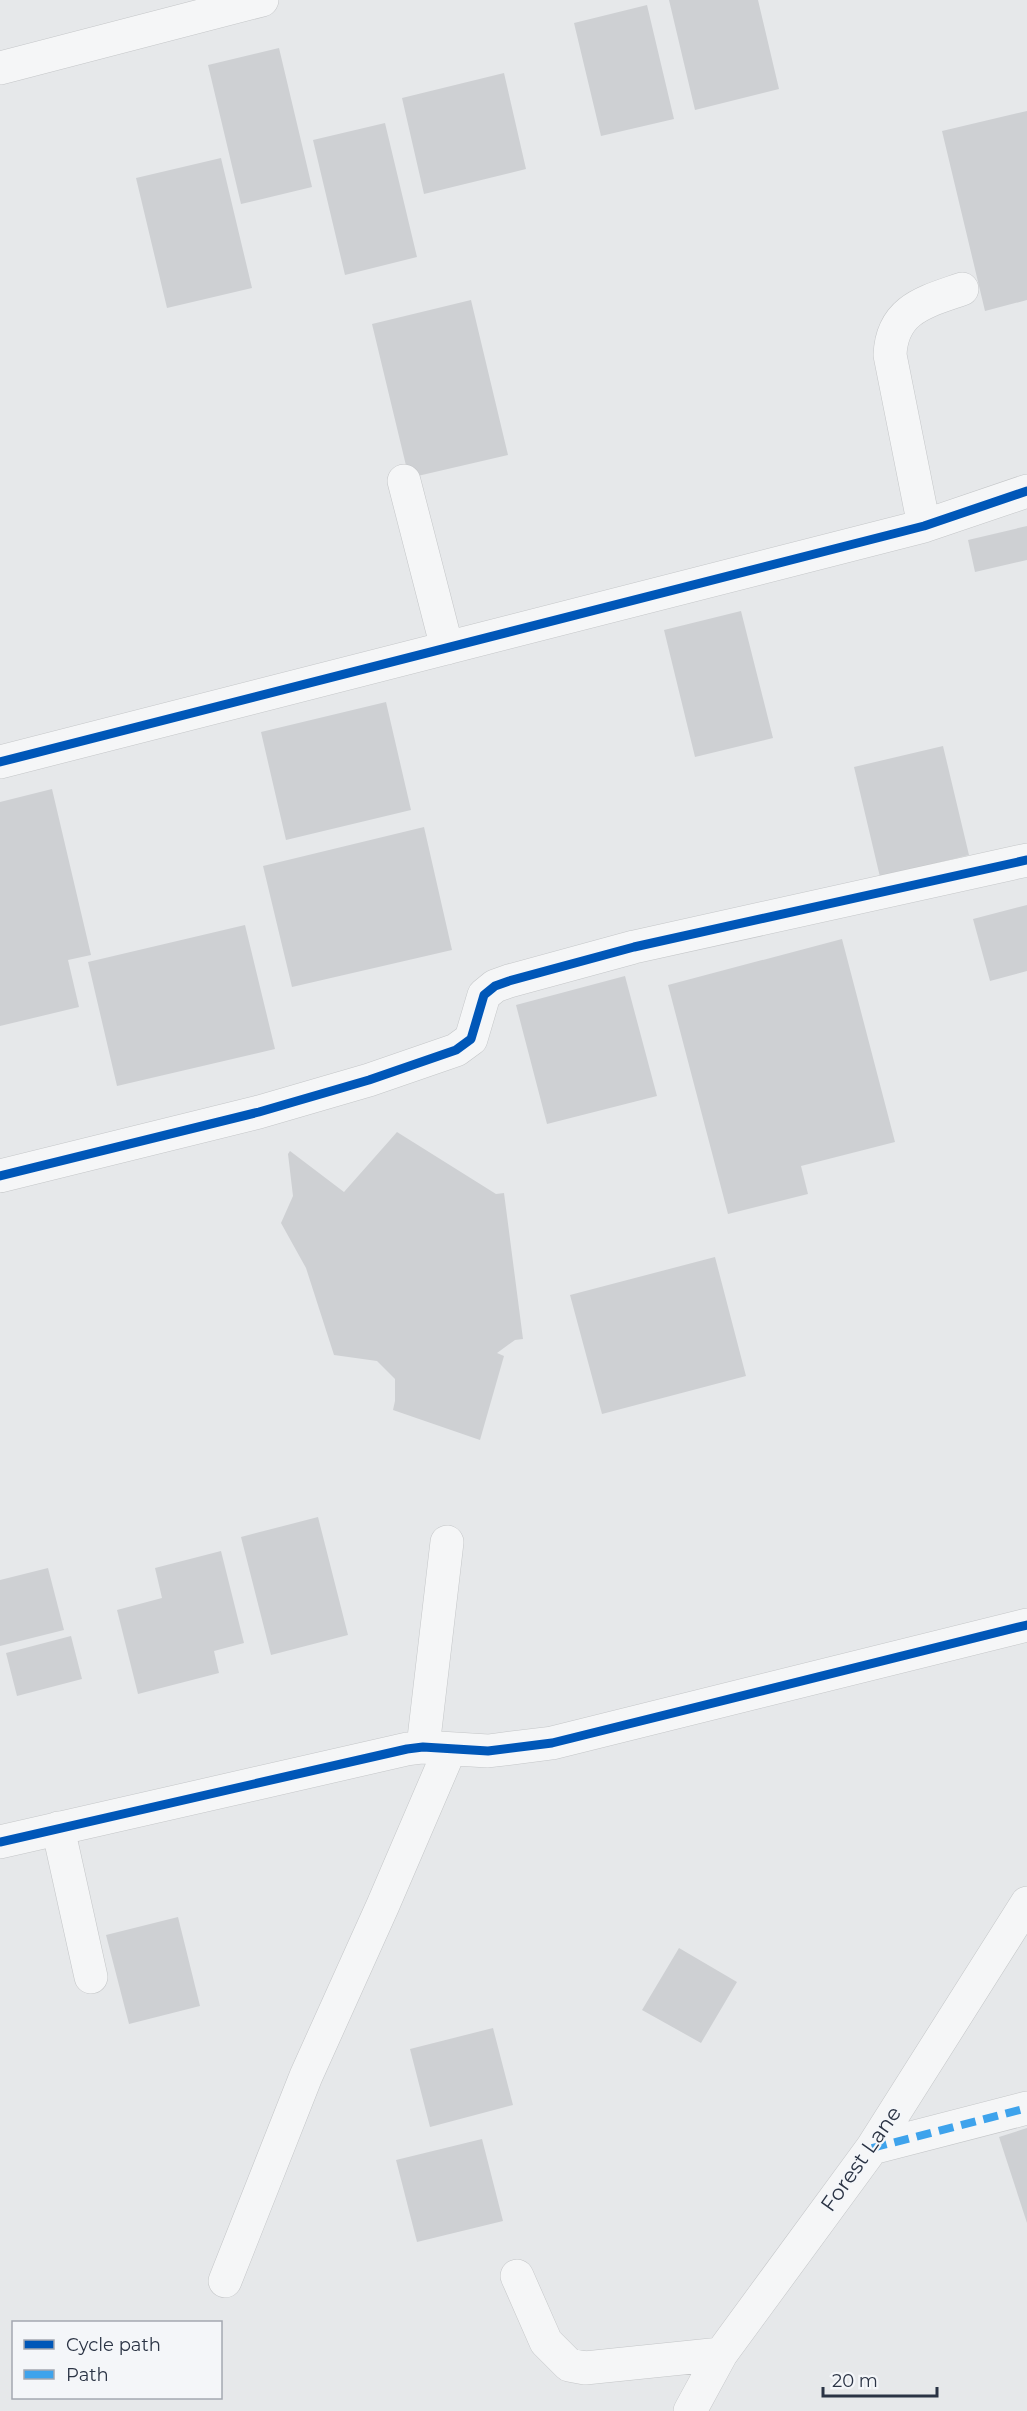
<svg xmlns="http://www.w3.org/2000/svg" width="1027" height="2411" font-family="Montserrat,sans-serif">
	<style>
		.building { fill: #ced0d3 }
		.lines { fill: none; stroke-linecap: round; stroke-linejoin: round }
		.minor-casing { stroke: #c4c6c8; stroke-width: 34 }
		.minor { stroke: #f5f6f7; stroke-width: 33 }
		.quiet { stroke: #3ea3ec; stroke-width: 8; stroke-dasharray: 15 8; stroke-linecap: butt }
		.cycleway-casing { stroke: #f4f6f9; stroke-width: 13 }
		.cycleway { stroke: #0057b8; stroke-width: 9 }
		.labels { text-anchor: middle; stroke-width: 4.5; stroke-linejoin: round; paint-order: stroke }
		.street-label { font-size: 21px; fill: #2b3445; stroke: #f4f6f9 }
	</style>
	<rect width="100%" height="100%" fill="#e6e8ea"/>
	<path class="building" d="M669 0H758L779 89 695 110Z
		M647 5 674 119 601 136 574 23Z
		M279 48 312 187 241 204 208 65Z
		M504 73 526 169 424 194 402 98Z
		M1027 111V300L985 311 942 131Z
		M385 123 417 257 345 275 313 140Z
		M221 158 252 288 167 308 136 178Z
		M471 300 508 455 409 478 372 324Z
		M1027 526V560L975 572 968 540Z
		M741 611 773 738 695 757 664 630Z
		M386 702 411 810 286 840 261 732Z
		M943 746 969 855 880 877 854 767Z
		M52 789 91 955 68 960 79 1007 0 1026V802Z
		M424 827 452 950 292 987 263 866Z
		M1027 905V971L990 981 973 919Z
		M245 925 275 1049 117 1086 88 962Z
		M842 939 895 1142 801 1166 808 1194 728 1214 668 985Z
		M625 976 657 1096 547 1124 516 1005Z
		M397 1132 496 1194 504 1193 523 1339 515 1340 497 1353 504 1356 480 1440 393 1410 395 1401V1379L377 1361 334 1355 306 1268 281 1223 293 1196 288 1154 290 1151 344 1192Z
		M715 1257 746 1376 602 1414 570 1295Z
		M318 1517 348 1635 271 1655 241 1537Z
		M221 1551 244 1643 214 1651 219 1673 138 1694 117 1610 162 1598 155 1568Z
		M48 1568 64 1630 0 1646V1580Z
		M71 1636 82 1679 17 1696 6 1653Z
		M178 1917 200 2006 129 2024 106 1935Z
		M679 1948 737 1982 701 2043 642 2010Z
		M493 2028 513 2105 430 2127 410 2049Z
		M1027 2128V2223L999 2137Z
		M482 2139 503 2221 417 2242 396 2160Z"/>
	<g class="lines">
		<g class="minor-casing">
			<path id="minor" d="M0 68 262 0
				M404 481 447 648
				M924 526 890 355C892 309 925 302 962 289
				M0 762 924 526 1027 491
				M0 1176 259 1112 369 1080 456 1050 471 1039 484 995 495 986 509 981 634 947 1027 860
				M423 1747 447 1542
				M58 1828 91 1977
				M0 1842 407 1749 423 1747 488 1751 552 1743 1027 1625
				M872 2148 1027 2108
				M517 2276 546 2342 569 2365 585 2368 721 2354
				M225 2281 306 2076 383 1905 450 1749
				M690 2411 721 2354 872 2148 1027 1903"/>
		</g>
		<use href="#minor" class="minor"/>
		<path class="quiet" d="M872 2148 1027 2108"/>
		<g class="cycleway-casing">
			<path id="cycleway" d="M0 762 924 526 1027 491
				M0 1176 259 1112 369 1080 456 1050 471 1039 484 995 495 986 509 981 634 947 1027 860
				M0 1842 407 1749 423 1747 488 1751 552 1743 1027 1625"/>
		</g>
		<use href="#cycleway" class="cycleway"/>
	</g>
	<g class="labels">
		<g class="street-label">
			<text transform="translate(861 2159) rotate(-55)" y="7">Forest Lane</text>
		</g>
	</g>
	<rect x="12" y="2321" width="210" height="78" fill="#f4f6f9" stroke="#a4a8b1" stroke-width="1.5"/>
	<rect x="24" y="2340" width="30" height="9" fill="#0057b8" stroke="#a4a8b1" stroke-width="1.5"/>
	<text x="66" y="2351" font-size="18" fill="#2b3445">Cycle path</text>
	<rect x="24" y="2370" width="30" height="9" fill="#3ea3ec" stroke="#a4a8b1" stroke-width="1.5"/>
	<text x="66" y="2381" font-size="18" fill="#2b3445">Path</text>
	<path d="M823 2387v9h114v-9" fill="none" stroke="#2b3445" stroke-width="3"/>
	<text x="832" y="2387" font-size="18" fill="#2b3445" stroke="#f4f6f9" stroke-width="4.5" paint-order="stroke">20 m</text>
</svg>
